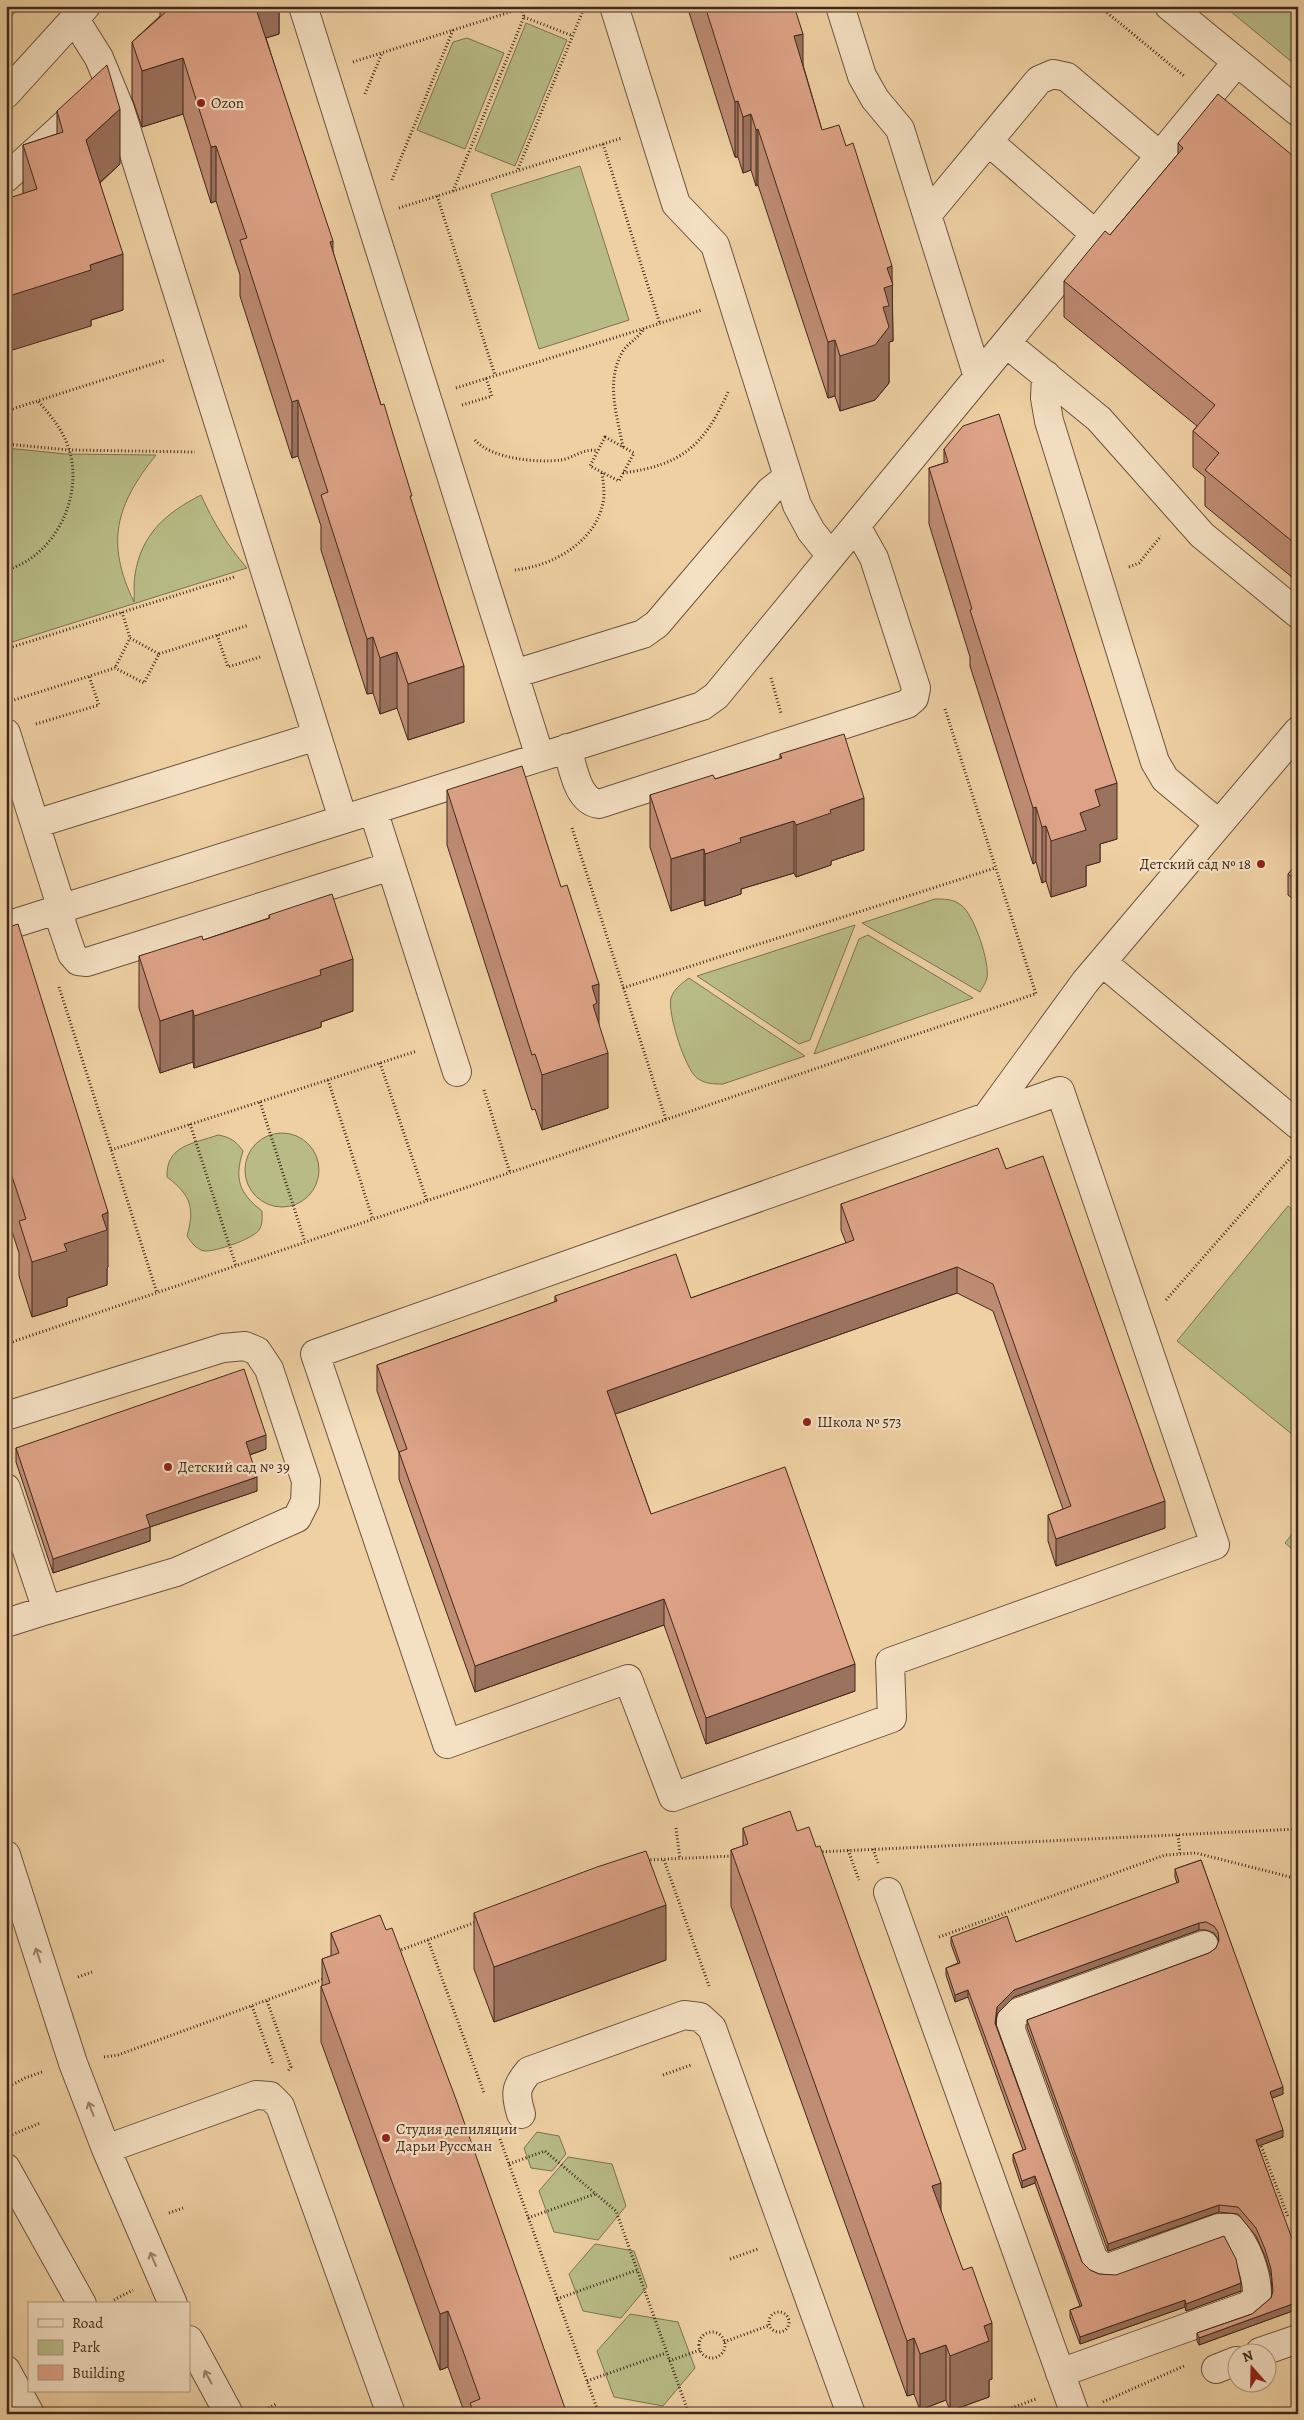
<svg xmlns="http://www.w3.org/2000/svg" width="1304" height="2420" font-family="Alegreya,serif">
	<style>
		.green { fill: #b8bb86; stroke: #7c7252 }
		.lines { fill: none; stroke-linecap: round; stroke-linejoin: round }
		.minor-casing { stroke: #6c523e; stroke-width: 30 }
		.path { stroke: #40281d; stroke-width: 3; stroke-dasharray: 1 2.5; stroke-linecap: butt }
		.minor { stroke: #f4e0c3; stroke-width: 28 }
		.wall { fill: #bf8c74; stroke: #40281d }
		.shaded-wall { fill: #9b725e; stroke: #40281d }
		.building { fill: #dea387; stroke: #40281d }
		.oneway { stroke: #9a8470 }
		.poi-dot { fill: #8f2418; stroke: #f4e0c3; stroke-width: 2 }
		.labels { text-anchor: middle; stroke-width: 4.5; stroke-linejoin: round; paint-order: stroke }
		.poi-label { font-size: 15px; fill: #40281d; stroke: #f4e0c3; text-anchor: start }
	</style>
	<rect width="100%" height="100%" fill="#eed0a3"/>
	<filter id="stains"><feTurbulence type="fractalNoise" baseFrequency=".004" numOctaves="4"/><feColorMatrix values="0 0 0 0 .2 0 0 0 0 .09 0 0 0 0 .02 0 0 0 .5 -.17"/></filter>
	<radialGradient id="worn" r=".72"><stop offset=".6" stop-color="#630" stop-opacity="0"/><stop offset="1" stop-color="#630" stop-opacity=".3"/></radialGradient>
	<path class="green" d="M6 6H21L6 22Z
		M1224 6H1298V67Z
		M526 23 567 40 515 166 475 150Z
		M467 38 504 53 465 149 417 130 453 42Z
		M580 166 629 320 539 349 491 194Z
		M6 448 66 454 156 455C116 505 105 542 134 602 135 594 133 584 135 575 141 534 166 513 201 495 213 522 227 545 247 568L6 644Z
		M935 899C945 899 953 899 961 905 974 914 990 963 987 978 986 983 982 988 980 992L862 923Z
		M855 925 810 1040 799 1044 697 976Z
		M868 935 973 998 814 1054 859 939Z
		M689 978 805 1056 723 1084C713 1084 705 1084 697 1078 685 1069 667 1012 671 998 674 989 681 984 689 978Z
		M245 1170a37 37 0 1 1 74 0a37 37 0 1 1-74 0Z
		M218 1135C230 1137 236 1141 243 1151 234 1179 239 1193 262 1211 262 1218 263 1224 259 1230 253 1239 215 1252 204 1251 196 1249 191 1242 187 1236 195 1208 191 1195 167 1177 166 1145 193 1144 218 1135Z
		M1288 1206 1298 1214V1439L1177 1341Z
		M1298 1527V1554L1285 1543Z
		M537 2132 559 2136 566 2154 552 2171 531 2168 524 2148Z
		M568 2157 612 2164 626 2206 598 2240 554 2232 539 2191Z
		M595 2244 634 2251 647 2287 621 2318 583 2311 569 2274Z
		M630 2314 678 2322 695 2368 663 2406 614 2397 597 2351Z"/>
	<g class="lines">
		<g class="minor-casing">
			<path id="minor" d="M303 6 540 757
				M614 6 676 204 715 245 797 505 811 531 831 556
				M840 6 862 76 875 99 900 129 978 377
				M1169 6 1298 112
				M74 18 99 58 120 109 343 819
				M6 94 86 6
				M988 141 1095 234
				M6 178 83 108
				M927 215 1039 80 1053 74 1067 77 1160 156
				M1006 343 1099 419 1202 535 1298 614
				M1046 375 1045 398 1049 421 1155 762 1165 779 1219 824
				M514 674 643 634 657 624 770 491 788 477
				M6 733 62 909
				M567 748C573 767 577 801 599 804L907 704 914 698 916 688 874 558 856 526
				M373 810 457 1072
				M35 824 317 736
				M57 910 72 954 78 961 87 962 391 866
				M6 926 702 706 716 696 1237 62
				M1102 962 1298 1125
				M1060 1091 1215 1545 890 1662 892 1718 673 1797 628 1679 447 1744 315 1354Z
				M988 1115 1085 982 1298 731
				M6 1416 223 1348 245 1346 257 1351 269 1369 306 1481 305 1502 297 1518 176 1572 47 1610 6 1488
				M6 1623 47 1610
				M6 1855 73 2063 106 2149 173 2304
				M888 1892 1075 2414
				M521 2114C515 2094 515 2087 529 2071L684 2015 700 2017 712 2028 851 2414
				M106 2149 256 2095 270 2096 280 2106 391 2414
				M6 2168 82 2304
				M189 2340 229 2414
				M1260 2352 1298 2339
				M1216 2369 1236 2361
				M6 2370 30 2414
				M1060 2373 1247 2306 1257 2298C1258 2275 1247 2245 1231 2228H1219L1111 2267 1101 2266 1093 2258 1011 2030V2020L1019 2012 1204 1945"/>
		</g>
		<path class="path" d="M1099 6 1184 76
			M524 17 573 36
			M353 62 529 6
			M365 94 382 53
			M603 144 660 324
			M518 169 582 13
			M392 180 453 30
			M453 191 524 17 521 9
			M437 196 495 375
			M399 208 622 138
			M456 388 702 310
			M462 405 492 396 486 378
			M6 411 165 360
			M605 437 634 453 619 481 590 466Z
			M475 440C491 459 538 463 561 460 574 458 585 447 598 451
			M6 444 69 450 195 452
			M623 447C617 415 605 381 623 351 629 342 639 338 644 328
			M623 473C682 465 704 446 728 392
			M1129 567 1139 563 1161 536
			M6 570C55 557 84 496 69 449 63 430 51 416 38 401
			M515 570C554 566 600 540 604 496 604 488 603 480 602 472
			M122 612 130 638
			M217 635 228 667 260 657
			M6 649 234 577
			M159 654 249 625
			M771 678 781 713
			M11 701 115 668 144 683 159 654 130 638 115 668
			M945 709 1036 994
			M36 724 99 705 89 676
			M572 828 666 1120
			M59 987 157 1293
			M623 988 995 868
			M380 1063 427 1201
			M328 1080 373 1220
			M484 1090 510 1173
			M260 1102 305 1242
			M190 1124 236 1266
			M111 1150 417 1051
			M1166 1300 1292 1156
			M6 1344 1035 994
			M676 1828 680 1859
			M1178 1835 1180 1853
			M873 1849 878 1863
			M848 1850 859 1880
			M819 1852 1298 1829
			M647 1860 733 1856
			M664 1860 709 1986
			M939 1937 1165 1855 1196 1853 1298 1879
			M428 1940 484 2093
			M398 1951 476 1922
			M78 1977 92 1972
			M267 2001 291 2067 288 2071
			M252 2006 273 2064
			M104 2057 118 2055 324 1979
			M663 2075 691 2065
			M6 2088 25 2078 42 2072
			M9 2136 40 2123
			M500 2139 599 2414
			M1260 2143 1288 2217
			M509 2164 545 2151 616 2211 689 2414
			M169 2213 183 2208
			M528 2218 595 2194
			M730 2259 758 2249
			M557 2299 637 2270
			M114 2300 133 2290
			M769 2322a10 10 0 1 1 20 0a10 10 0 1 1-20 0Z
			M699 2345a13 13 0 1 1 26 0a13 13 0 1 1-26 0Z
			M724 2342 770 2325
			M669 2361 700 2350
			M587 2381 666 2353
			M1103 2402 1184 2366
			M259 2413 276 2404
			M995 2414 1036 2399"/>
		<use href="#minor" class="minor"/>
	</g>
	<path class="wall" d="M160 6H279V34L266 38 412 504 464 722 408 740 397 708 380 714 373 693 367 694 321 550V526L298 456 292 458 240 296V275L216 201 211 203 183 114 142 127 132 98V42L160 16Z
		M687 6H794L803 65 822 130 892 283 893 341 889 342V383L875 400 840 411 835 396 828 398 758 185 756 186 751 170 743 173 738 157H735Z
		M57 111 120 164 100 183 123 310 91 320V326L23 194V145L57 134Z
		M1178 143 1298 160V582L1205 506V477L1193 467V431L1197 426 1064 317V281L1110 235 1178 154Z
		M944 449 1117 839 1100 844V862L1086 866V886L1051 897 1046 881 1042 883 1036 862 1033 864 970 666V657L929 524V468L944 463Z
		M780 754 864 850 831 861V865L796 877 794 873 741 889V894L705 906 704 900 671 911 650 847V795L715 779 780 759Z
		M447 790 599 1026 608 1108 542 1130 535 1109 532 1110 447 845Z
		M1298 863V903L1288 895V874Z
		M269 915 353 1011 321 1022V1027L194 1068 193 1062 160 1073 139 1008V956L203 940 269 918Z
		M6 928 108 1267 107 1268V1285L67 1298V1306L32 1317 19 1276V1253L6 1213Z
		M1006 1169 1165 1528 1056 1566 1048 1541V1515L1063 1509 993 1311 957 1293 615 1414 651 1514 855 1691 706 1744 664 1625 475 1692 399 1479V1453L377 1391V1365L555 1302V1296L691 1298 846 1243 841 1230V1204Z
		M16 1448 266 1449 250 1455 257 1491 150 1527V1541L53 1573 16 1462Z
		M743 1828 941 2211 992 2379 989 2380V2397L950 2411 946 2400 920 2410 914 2394 907 2396 731 1906V1850L743 1846Z
		M1201 1860 1283 2094 1272 2098 1283 2137 1258 2146 1298 2267 1294 2268 1298 2278V2309L1199 2345 1197 2341V2333L1252 2314 1271 2298 1272 2292 1271 2276 1265 2256 1256 2236 1238 2214 1219 2212 1108 2251 1027 2027V2020L1209 1953 1216 1948 1219 1942 1218 1939 1214 1933 1206 1930H1199L1014 1997 997 2014 996 2024 1082 2262 1090 2270 1099 2274 1241 2291 1186 2311 1185 2307 1080 2344 1070 2317V2310L1080 2306 1035 2183 1022 2188 1013 2161V2154L1023 2150 968 1997 955 2002 946 1975V1968L958 1963 951 1944V1937L1016 1942 1177 1883 1175 1877V1869Z
		M474 1913 666 1960 494 2022 474 1969Z
		M331 1933 567 2414H465L448 2367 440 2370 321 2042V1986H322V1959L331 1956Z"/>
	<path class="shaded-wall" d="M249 6H279V34L249 43Z
		M803 34V90L794 36Z
		M183 58V114L142 127V71Z
		M738 101V157H735V102Z
		M120 109V164L86 195V140Z
		M751 114V170L743 173V117Z
		M758 129V185L756 186V130Z
		M216 146V201L211 203V147Z
		M333 241V297L330 242Z
		M123 254V310L91 320V326L6 352V297L90 265Z
		M892 266 893 341 889 342V383L875 400 840 411V356L883 307 884 288 887 268Z
		M835 340V396L828 398V342Z
		M298 400V456L292 458V402Z
		M373 637V693L367 694V639Z
		M397 652V708L380 714V658Z
		M464 666V722L408 740V684Z
		M1117 783V839L1100 844V862L1086 866V886L1051 897V841L1080 813 1095 790Z
		M864 798V850L831 861V865L796 877V825L830 810Z
		M1036 807V862L1033 864V808Z
		M794 821V873L741 889V894L705 906V854L740 838Z
		M1046 826V881L1042 883V827Z
		M704 849V900L671 911V859Z
		M353 959V1011L321 1022V1027L194 1068V1016L320 970Z
		M599 984V1039L608 1053V1108L542 1130V1075L592 986Z
		M193 1010V1062L160 1073V1021Z
		M108 1212V1267L107 1268V1285L67 1298V1306L32 1317V1262L102 1215Z
		M957 1267V1293L607 1417V1391Z
		M266 1435V1449L246 1456V1442Z
		M257 1477V1491L150 1527V1541L53 1573V1559L146 1515Z
		M1165 1501V1528L1056 1566V1539Z
		M664 1599V1625L475 1692V1666Z
		M855 1664V1691L706 1744V1718Z
		M666 1905V1960L494 2022V1967Z
		M1199 1923V1930L1014 1997 997 2014 995 2030 997 2007 1014 1990Z
		M968 1990V1997L955 2002V1995Z
		M1283 2087V2094L1270 2099V2092Z
		M1283 2130V2137L1256 2147V2140Z
		M1035 2176V2183L1022 2188V2181Z
		M941 2183V2238L932 2186Z
		M1219 2205V2212L1108 2251V2244Z
		M1298 2260V2267L1292 2269V2262Z
		M1241 2283V2291L1186 2311V2304Z
		M1185 2300V2307L1080 2344V2337Z
		M1298 2302V2309L1199 2345V2338Z
		M448 2311V2367L440 2370V2314Z
		M992 2323V2379L989 2380V2397L950 2411V2356L984 2326Z
		M914 2338V2394L907 2396V2341Z
		M946 2345V2400L920 2410V2354Z"/>
	<path class="building" d="M167 6H255L323 211 333 241 330 242 381 405 384 404 393 434 412 496H410L464 666 408 684 397 652 380 658 373 637 367 639 321 495 328 492 298 400 292 402 240 240 247 238 216 146 211 147 183 58 142 71 132 42 168 10Z
		M705 6H794L803 34 794 36 822 130 839 125 846 146 853 143 892 266 887 268 893 285 884 288 889 306 883 307 889 327 875 345 840 356 835 340 828 342 758 129 756 130 751 114 743 117 738 101 735 102Z
		M107 65 120 109 86 140 123 254 90 265 91 270 6 297V199L37 189 23 145 63 132 57 111Z
		M1218 94 1298 160V546L1205 470 1219 453 1193 431 1215 405 1064 281 1105 231 1110 235 1183 148 1178 143Z
		M999 414 1117 783 1095 790 1100 806 1080 813 1086 830 1051 841 1046 826 1042 827 1036 807 1033 808 970 610 972 609 929 468 948 462 944 449 963 426Z
		M844 734 864 798 830 810 831 813 796 825 794 821 740 838 741 842 705 854 704 849 671 859 650 795 713 775 715 779 782 758 780 754Z
		M522 766 561 887 567 885 599 984 592 986 597 1003 593 1005 608 1053 542 1075 535 1054 532 1055 447 790Z
		M1298 863V882L1288 874Z
		M332 894 353 959 320 970 321 975 194 1016 193 1010 160 1021 139 956 202 936 203 940 270 918 269 915Z
		M18 924 108 1212 102 1215 107 1230 64 1244 67 1251 32 1262 19 1221 26 1219 6 1158V928Z
		M998 1148 1006 1169 1043 1156 1165 1501 1056 1539 1048 1515 1071 1506 993 1284 957 1267 607 1391 651 1514 785 1467 855 1664 706 1718 664 1599 475 1666 399 1452 407 1449 377 1365 557 1301 555 1296 676 1254 691 1298 854 1240 841 1204Z
		M244 1369 266 1435 246 1442 257 1477 146 1515 150 1527 53 1559 16 1448Z
		M790 1811 797 1831 809 1827 816 1847 820 1846 941 2183 932 2186 963 2270 972 2267 992 2323 984 2326 989 2341 950 2356 946 2345 920 2354 914 2338 907 2341 731 1850 748 1844 743 1828Z
		M646 1851 666 1905 494 1967 474 1913 597 1867Z
		M1201 1860 1283 2087 1270 2092 1283 2130 1256 2140 1298 2255V2260L1292 2262 1298 2278V2302L1199 2338 1197 2333 1252 2314 1271 2298 1273 2291 1271 2269 1265 2249 1256 2228 1238 2207 1219 2205 1108 2244 1027 2020 1209 1953 1216 1948 1219 1940 1218 1932 1214 1926 1206 1922 1199 1923 1014 1990 997 2007 995 2023 1082 2262 1090 2270 1099 2274 1116 2275 1224 2236 1236 2259 1241 2283 1186 2304 1185 2300 1080 2337 1070 2310 1082 2306 1035 2176 1022 2181 1013 2154 1026 2149 968 1990 955 1995 946 1968 960 1963 951 1937 1007 1916 1016 1942 1179 1882 1175 1869Z
		M380 1915 386 1930 392 1928 457 2102 567 2414H474L470 2403 480 2399 463 2351 448 2311 440 2314 321 1986 330 1983 322 1959 339 1953 331 1933Z
		M779 2411 780 2414H773Z"/>
	<defs><path id="oneway-shaft" d="M-6 0H5M1.5-3L5.5 0L1.5 3" fill="none" stroke-width="1.6" stroke-linecap="round" stroke-linejoin="round" transform="scale(1.25)"/></defs>
	<g class="oneway">
		<use href="#oneway-shaft" transform="translate(38 1955) rotate(-108)"/>
		<use href="#oneway-shaft" transform="translate(91 2109) rotate(-111)"/>
		<use href="#oneway-shaft" transform="translate(153 2259) rotate(-113)"/>
		<use href="#oneway-shaft" transform="translate(208 2377) rotate(-119)"/>
	</g>
	<g class="poi-dot">
		<circle cx="201" cy="103" r="5"/>
		<circle cx="1261" cy="864" r="5"/>
		<circle cx="807" cy="1422" r="5"/>
		<circle cx="168" cy="1467" r="5"/>
		<circle cx="386" cy="2138" r="5"/>
	</g>
	<g class="labels">
		<g class="poi-label">
			<text x="211" y="108">Ozon</text>
			<text x="1251" y="869" text-anchor="end">Детский сад № 18</text>
			<text x="817" y="1427">Школа № 573</text>
			<text x="178" y="1472">Детский сад № 39</text>
			<text x="396" y="2134">Студия депиляции<tspan x="396" dy="17">Дарьи Руссман</tspan></text>
		</g>
	</g>
	<rect width="1304" height="2420" fill="none" stroke="#eed0a3" stroke-width="25"/>
	<rect x="8" y="8" width="1289" height="2405" fill="none" stroke="#40281d" stroke-width="2.5"/>
	<rect x="12" y="12" width="1279" height="2395" fill="none" stroke="#40281d"/>
	<rect x="28" y="2302" width="162" height="90" fill="#f4e0c3" stroke="#ac9681"/>
	<rect x="38" y="2319" width="25" height="8" fill="#f4e0c3" stroke="#ac9681"/>
	<text x="72" y="2328" font-size="15" fill="#40281d">Road</text>
	<rect x="38" y="2340" width="25" height="15" fill="#b8bb86" stroke="#ac9681"/>
	<text x="72" y="2352" font-size="15" fill="#40281d">Park</text>
	<rect x="38" y="2365" width="25" height="15" fill="#dea387" stroke="#ac9681"/>
	<text x="72" y="2378" font-size="15" fill="#40281d">Building</text>
	<g transform="translate(1252 2368) rotate(340)"><circle r="24" fill="#f4e0c3" stroke="#ac9681"/>
	<path d="M0-4L9 19L0 12L-9 19Z" fill="#8f2418"/>
	<text y="-8" font-size="14" font-weight="bold" text-anchor="middle" fill="#40281d">N</text>
	</g>
	<rect width="100%" height="100%" filter="url(#stains)"/>
	<rect width="100%" height="100%" fill="url(#worn)"/>
</svg>
